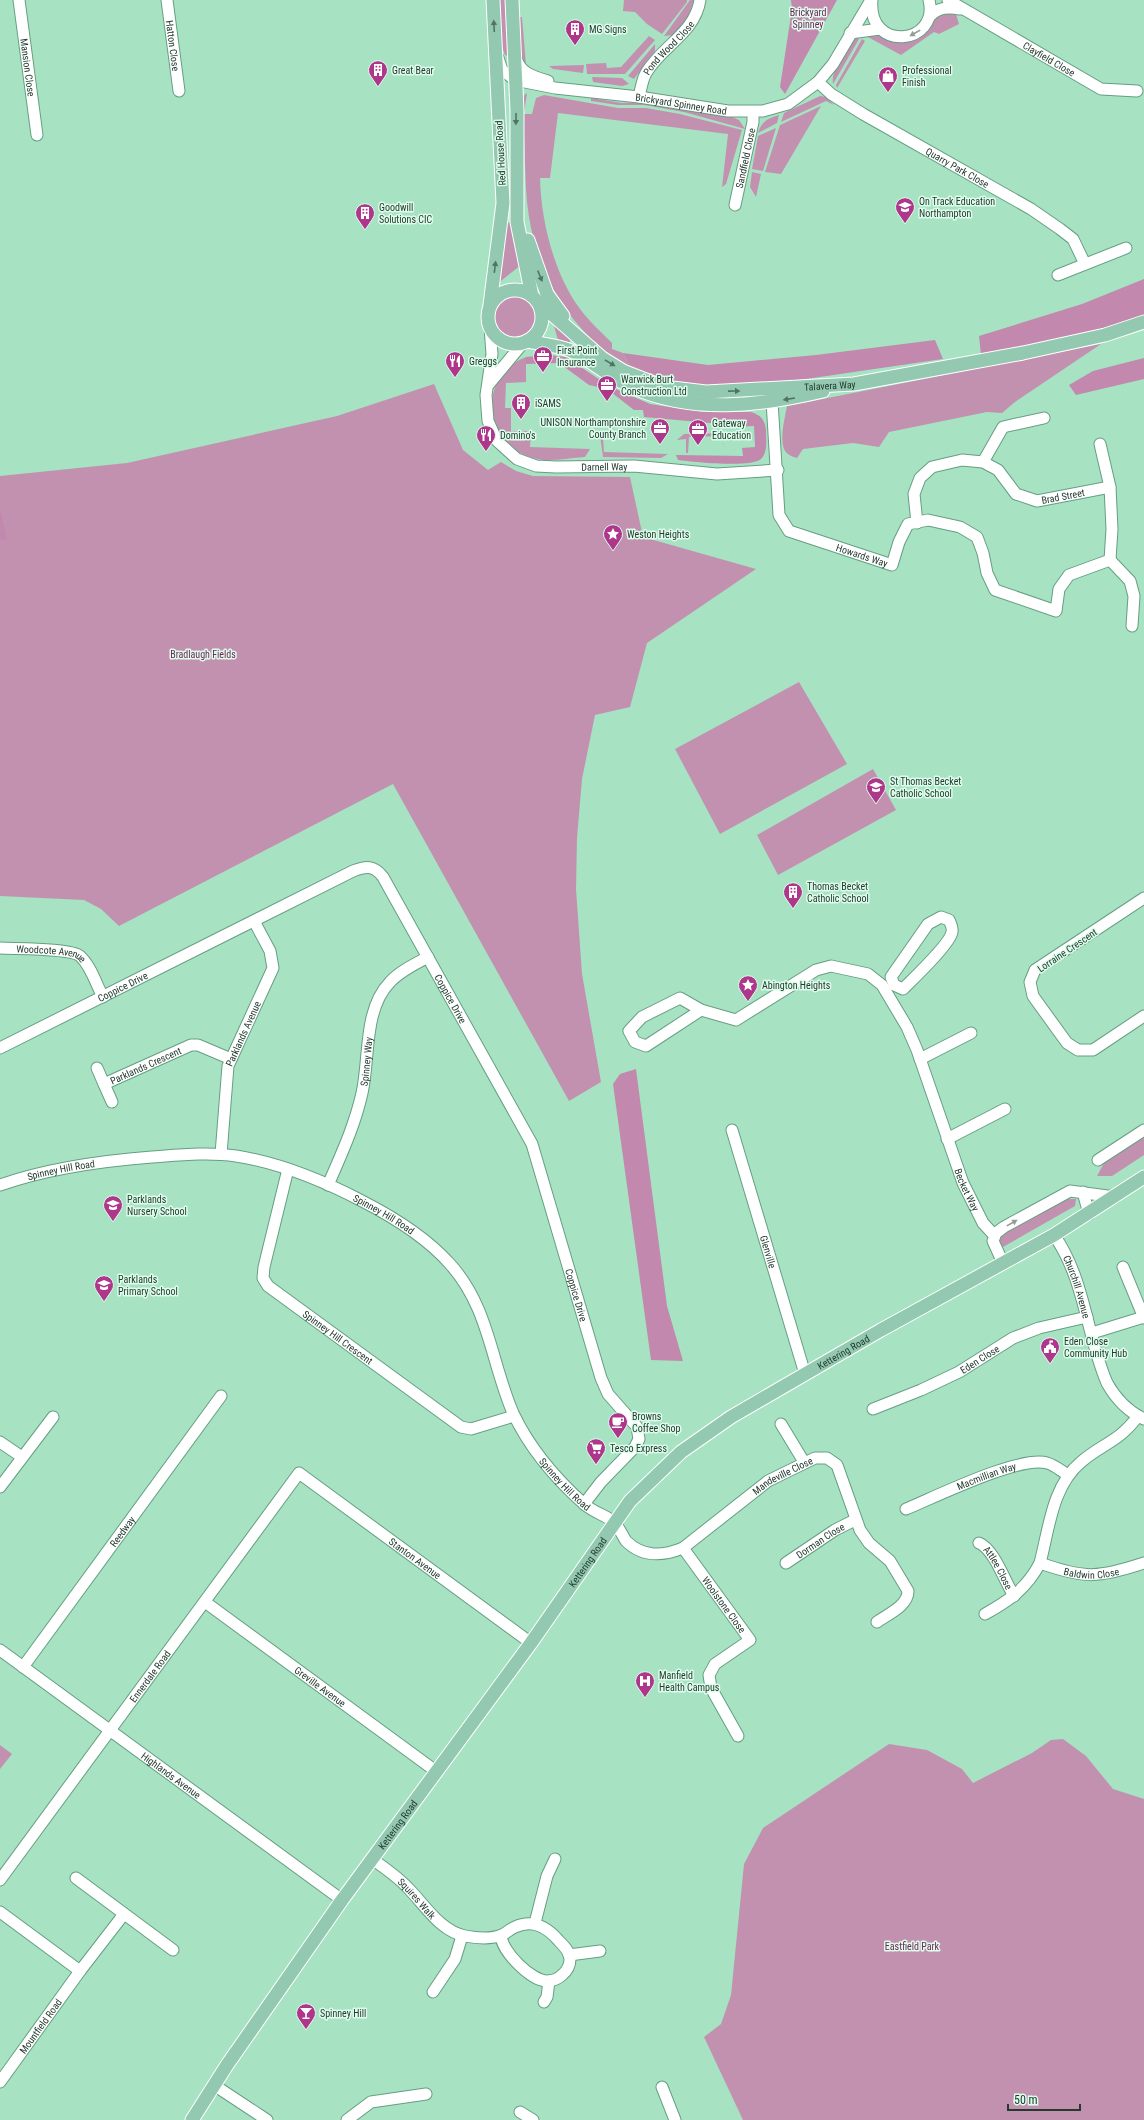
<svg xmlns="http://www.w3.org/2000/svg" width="1144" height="2120" font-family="'Roboto Condensed',sans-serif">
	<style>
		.green { fill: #c391b0 }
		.forest { fill: #c388ad }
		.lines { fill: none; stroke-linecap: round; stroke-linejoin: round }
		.minor-casing { stroke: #659f82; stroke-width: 13 }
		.major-casing { stroke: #fff; stroke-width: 15 }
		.minor { stroke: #fff; stroke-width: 11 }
		.major { stroke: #94c9b1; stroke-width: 13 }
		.oneway { fill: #507463 }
		.oneway2 { fill: #919d97 }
		.labels { text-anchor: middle; stroke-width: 3; stroke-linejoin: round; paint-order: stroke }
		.park-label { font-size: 10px; fill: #6e2758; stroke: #defceb }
		.poi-label { font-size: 10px; fill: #233b2f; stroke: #defceb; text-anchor: start }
		.street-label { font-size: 10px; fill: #233b2f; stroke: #defceb }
	</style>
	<rect width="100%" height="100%" fill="#a7e2c3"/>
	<path class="green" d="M500 0H507L509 55 508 56 505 55 502 47Z
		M624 0H687V2L662 34 647 24 635 12 623 11Z
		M690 0H694L687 20 674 35 664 36Z
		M948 10 956 14 959 24 939 34 934 32 901 55 866 36C879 33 890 41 904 42L933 16Z
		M518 17H522L526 65 520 53Z
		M649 36 655 40 625 74H587L586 64 606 63 607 68 621 67Z
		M856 38 859 39 833 84C831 70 845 47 856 38Z
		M862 39 865 41 837 88 836 85Z
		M655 44V51L634 79 628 76Z
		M584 65 583 73 553 69 549 66Z
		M592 77 622 78 629 84 622 86 593 82Z
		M527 93 524 114H532L536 98 544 95 618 108H646L680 114 742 130 726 184 722 187 728 134 558 113 550 178H540C541 221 554 274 580 309 589 321 601 332 612 343V349L623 353 631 368C570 334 534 271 527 202 524 168 526 133 520 99Z
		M820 96 826 97 834 105 826 101 781 122 784 113Z
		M591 98 622 103 645 102 732 117 739 120 745 129 684 112 645 105H618L591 101Z
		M821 106 781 174 765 172 780 125Z
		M779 115 777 123 758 133C762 121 767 119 779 115Z
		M776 128 763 171 752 169 758 136Z
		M752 172 761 174 756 197 750 187Z
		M513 222 521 265 497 284 506 223Z
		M495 317a20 20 0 1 1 40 0a20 20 0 1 1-40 0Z
		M551 316 572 338 568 344 558 340Z
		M1101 344 1015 402 1002 413 987 412 889 432 879 447 853 443 803 449 797 458C794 457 790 456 788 454 777 446 785 418 787 406Z
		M526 357V382L506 383 505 408H511V431H531L530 447 590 449 585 457C566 458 546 464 527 456 482 439 479 374 526 357Z
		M434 384 463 450 488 470 501 462 516 471 533 476 630 477 643 537 756 569 647 643 630 707 595 715 582 779 577 838 576 889 582 974 601 1082 569 1101 393 784 119 926 101 909 84 900 0 896V476L127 463 337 416Z
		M723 433 728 436 723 437 725 455 723 436 689 437 688 453H686V439L677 440 684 434Z
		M600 435 607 436 606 438H603L604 452 668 454 661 458 603 457Z
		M799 682 847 764 720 834 675 749Z
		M873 769 896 810 778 875 757 835Z
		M1144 1136V1155L1112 1176H1097L1104 1163Z
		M1068 1199H1076L1075 1206 1003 1247 995 1238Z
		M1063 1739 1086 1756 1113 1789 1144 1799V2120H743L704 2037 721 2024 731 1995 744 1864 763 1828 889 1744 927 1750 962 1769 973 1783 1032 1753 1051 1740Z
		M0 1745 12 1754 0 1769Z"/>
	<path class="forest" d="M791 0H837L785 94 780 87 792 9Z
		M1144 279V316L1083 334 981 355 979 336 1082 304Z
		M935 340 943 359 806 379 717 387 669 383 631 368 623 353 708 365 816 355Z
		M549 355 566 357 609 386 650 404 702 412H751C761 415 766 421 766 432 766 440 768 452 761 459 752 468 693 462 678 460L676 455 743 456 742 448 755 447 754 426 729 427 721 424 644 417 643 410H634L607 389 589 385 559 363 526 364V357Z
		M1144 358V379L1076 395 1069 385 1093 371Z
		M0 509 7 540H0Z
		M636 1069 667 1306 683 1361 651 1360 613 1084 620 1074Z"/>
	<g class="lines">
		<g class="minor-casing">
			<g id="minor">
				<path id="s1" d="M19 0 37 135"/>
				<path id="s2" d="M167 0 179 91"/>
				<path d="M872 0C867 53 940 45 929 0"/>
				<path id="s3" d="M948 0 1101 89 1137 91"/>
				<path d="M930 16C939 7 948 7 960 9"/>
				<path d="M850 33 880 29"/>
				<path d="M516 57C519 73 534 77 548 81"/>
				<path id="s4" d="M498 58 502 70 515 80 555 88 639 97 728 111H763L788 104 818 82 833 64 871 0"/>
				<path id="s5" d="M818 82 831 94 863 114 1031 209 1060 229 1073 239 1085 264"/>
				<path id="s6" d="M639 97C641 89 642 80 646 73 662 46 695 33 700 0"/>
				<path id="s7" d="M735 205 753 122V112"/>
				<path d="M1058 275 1126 248"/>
				<path id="s8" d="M490 327 492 354 486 395 488 421 497 441 517 459 536 466 556 467 634 466 717 474 778 470"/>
				<path d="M489 384 523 343"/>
				<path id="s9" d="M772 401 779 515 789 531 892 565 899 542 908 524 928 520 960 527 977 537 983 553 987 573 995 590 1056 611 1059 589 1069 575 1110 560 1130 581 1134 596 1132 626"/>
				<path d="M1100 444 1110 487 1112 529 1110 560"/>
				<path d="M983 462 1003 427 1044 418"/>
				<path id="s10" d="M917 523 914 494 920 478 932 467 962 460 983 462 998 470 1016 494 1037 501 1110 487"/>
				<path d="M1144 898 1041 966 1035 970 1030 982 1033 996 1067 1043 1078 1050H1093L1144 1016"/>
				<path d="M941 917 949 920C951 924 953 928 952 932 950 944 913 979 903 989L894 985 891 977 928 924Z"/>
				<path id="s11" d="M0 948C15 949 71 948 80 956 91 966 96 984 103 997"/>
				<path id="s12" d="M701 1010 680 998 642 1017 629 1031 635 1042 646 1046 701 1010 736 1020 816 970 831 966 868 974 882 985 907 1027 917 1050 963 1183 983 1223 994 1235"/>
				<path id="s13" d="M0 1048 353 871C366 866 374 865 383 877L532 1144 601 1378 608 1394 637 1427 639 1439 635 1447 601 1482 584 1504"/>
				<path d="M920 1059 971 1033"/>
				<path id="s14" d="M97 1068 104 1084 191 1045H198L231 1059"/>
				<path d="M104 1084 112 1102"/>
				<path id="s15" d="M732 1130 805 1374"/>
				<path d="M947 1139 1005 1109"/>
				<path id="s16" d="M221 1154 228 1066 273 968 270 951 254 921"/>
				<path d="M1098 1160 1144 1130"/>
				<path id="s17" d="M288 1169 264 1267 263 1278 268 1286 461 1427 471 1429 514 1416"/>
				<path id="s18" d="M0 1185C49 1168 100 1161 152 1157 180 1155 208 1152 236 1156 281 1163 324 1181 364 1202 395 1218 427 1238 450 1264 489 1307 491 1362 513 1413 529 1447 556 1479 584 1504 593 1512 605 1515 614 1522 619 1527 622 1535 626 1541 643 1558 663 1556 683 1548L768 1481 815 1458H827L837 1465 860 1530 869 1543 890 1561 908 1591C908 1606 888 1614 877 1622"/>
				<path id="s19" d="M328 1185C341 1155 355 1125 362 1093 370 1058 363 1010 390 982 400 971 415 964 428 957"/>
				<path d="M1083 1192 1089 1214"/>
				<path id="s20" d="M1054 1235C1085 1279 1086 1334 1107 1383 1116 1399 1127 1411 1144 1419"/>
				<path d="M1003 1263 993 1241 996 1233 1004 1227 1070 1191 1115 1197"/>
				<path d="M1123 1267 1144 1318"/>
				<path d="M1092 1333 1144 1317"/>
				<path id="s21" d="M873 1409 921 1390 959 1372 1013 1338 1039 1328 1087 1317"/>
				<path d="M781 1424 804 1462"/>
				<path d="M0 1442 22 1457"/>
				<path d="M0 1487 53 1417"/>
				<path id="s22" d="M906 1509C935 1497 1020 1455 1047 1463 1055 1465 1061 1471 1068 1475"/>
				<path id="s23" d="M979 1543C994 1549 1005 1582 1014 1596"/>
				<path id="s24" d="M683 1548 750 1640 715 1664 709 1675 711 1688 738 1736"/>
				<path id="s25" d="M786 1563 835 1530 855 1520"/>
				<path id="s26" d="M1040 1563C1085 1579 1099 1578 1144 1563"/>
				<path id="s27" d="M205 1602 437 1772"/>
				<path d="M985 1614C1009 1601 1027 1588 1040 1563 1049 1529 1052 1486 1081 1462 1103 1443 1119 1442 1138 1416"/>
				<path id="s28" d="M0 1650 342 1900"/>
				<path id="s29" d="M23 1667 221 1396"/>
				<path id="s30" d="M372 1859C385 1868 398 1877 408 1888 425 1905 440 1931 465 1936 476 1938 492 1939 502 1935 506 1933 510 1929 515 1927 533 1919 547 1927 559 1941 564 1946 570 1952 570 1959 570 1966 567 1971 562 1975 559 1978 553 1981 548 1981 532 1982 501 1951 501 1935"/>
				<path d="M76 1878 173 1950"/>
				<path id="s31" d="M0 1880 299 1473 531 1643"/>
				<path d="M0 1912 80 1971"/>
				<path d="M535 1923 547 1876 555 1859"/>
				<path d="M569 1955 600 1951"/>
				<path d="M433 1992 455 1959 462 1936"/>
				<path d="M544 2002 547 1997 549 1981"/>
				<path id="s32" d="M0 2082 80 1971 124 1914"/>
				<path d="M214 2085 267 2120"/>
				<path d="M662 2087 675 2120"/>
				<path d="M520 2112 533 2120"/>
				<path d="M347 2120 371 2102 426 2094"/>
			</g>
		</g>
		<g class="major-casing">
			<g id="major">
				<path d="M512 0 517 110V222L532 296"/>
				<path d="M528 240 547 294 563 316"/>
				<circle cx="515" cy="317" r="27"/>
				<path id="s33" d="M538 302 602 358 623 371 664 387 706 392 854 384 1023 353 1105 335 1144 322"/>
				<path d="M490 305 503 203 493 0"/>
				<path d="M527 341C541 344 556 345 569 350 591 359 609 378 632 387 693 414 760 406 823 391"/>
				<path id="s34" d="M192 2120 227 2065 342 1900 531 1643 630 1501 681 1452 731 1417 881 1330 1054 1235 1144 1177"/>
			</g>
		</g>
		<use href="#minor" class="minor"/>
		<use href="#major" class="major"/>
	</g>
	<defs><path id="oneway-solid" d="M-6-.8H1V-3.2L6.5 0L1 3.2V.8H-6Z"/></defs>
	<g class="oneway">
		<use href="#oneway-solid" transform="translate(494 26) rotate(-93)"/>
		<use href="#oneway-solid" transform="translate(516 119) rotate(91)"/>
		<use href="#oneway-solid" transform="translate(495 267) rotate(-83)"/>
		<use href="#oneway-solid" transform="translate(540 276) rotate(68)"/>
		<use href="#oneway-solid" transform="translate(610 363) rotate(31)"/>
		<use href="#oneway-solid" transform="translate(734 391) rotate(-1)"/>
		<use href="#oneway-solid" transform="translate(789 399) rotate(171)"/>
	</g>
	<g class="oneway2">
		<use href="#oneway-solid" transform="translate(915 33) rotate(151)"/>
		<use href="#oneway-solid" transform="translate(1012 1223) rotate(-29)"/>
	</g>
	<defs>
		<g id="building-pin" transform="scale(1)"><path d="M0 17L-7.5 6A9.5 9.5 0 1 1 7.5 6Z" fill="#ae368b" stroke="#defceb"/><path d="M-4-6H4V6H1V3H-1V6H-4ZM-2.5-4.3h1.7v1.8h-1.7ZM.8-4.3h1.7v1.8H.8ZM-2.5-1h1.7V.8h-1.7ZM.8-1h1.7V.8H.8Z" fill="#fff"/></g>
		<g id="shop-pin" transform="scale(1)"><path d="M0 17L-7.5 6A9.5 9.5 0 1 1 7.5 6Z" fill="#ae368b" stroke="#defceb"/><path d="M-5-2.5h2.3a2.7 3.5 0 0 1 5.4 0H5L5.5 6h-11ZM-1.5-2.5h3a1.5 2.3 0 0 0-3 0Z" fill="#fff"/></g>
		<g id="school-pin" transform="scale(1)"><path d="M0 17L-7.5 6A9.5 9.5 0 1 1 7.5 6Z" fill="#ae368b" stroke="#defceb"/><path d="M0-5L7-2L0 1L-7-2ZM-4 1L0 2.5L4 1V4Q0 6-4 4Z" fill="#fff"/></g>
		<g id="office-pin" transform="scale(1)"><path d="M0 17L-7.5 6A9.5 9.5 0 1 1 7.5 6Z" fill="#ae368b" stroke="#defceb"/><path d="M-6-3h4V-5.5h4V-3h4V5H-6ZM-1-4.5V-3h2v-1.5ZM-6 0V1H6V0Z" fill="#fff"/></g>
		<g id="restaurant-pin" transform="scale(1)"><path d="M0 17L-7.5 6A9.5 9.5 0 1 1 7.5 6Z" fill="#ae368b" stroke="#defceb"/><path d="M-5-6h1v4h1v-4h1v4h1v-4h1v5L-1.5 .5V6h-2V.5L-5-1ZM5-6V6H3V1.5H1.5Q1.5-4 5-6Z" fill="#fff"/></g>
		<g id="sight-pin" transform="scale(1)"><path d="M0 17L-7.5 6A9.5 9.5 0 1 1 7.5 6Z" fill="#ae368b" stroke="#defceb"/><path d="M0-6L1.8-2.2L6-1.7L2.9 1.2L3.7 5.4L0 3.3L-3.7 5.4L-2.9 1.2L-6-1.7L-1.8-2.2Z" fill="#fff"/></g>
		<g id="civic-pin" transform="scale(1)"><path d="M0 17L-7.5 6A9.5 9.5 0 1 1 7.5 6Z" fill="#ae368b" stroke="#defceb"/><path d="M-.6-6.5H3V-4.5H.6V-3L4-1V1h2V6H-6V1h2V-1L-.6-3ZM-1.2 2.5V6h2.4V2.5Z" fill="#fff"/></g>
		<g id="cafe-pin" transform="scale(1)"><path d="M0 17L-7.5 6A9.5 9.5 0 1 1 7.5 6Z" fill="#ae368b" stroke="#defceb"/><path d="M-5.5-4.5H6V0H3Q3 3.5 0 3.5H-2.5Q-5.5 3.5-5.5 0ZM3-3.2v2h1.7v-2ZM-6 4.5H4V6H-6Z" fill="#fff"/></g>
		<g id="supermarket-pin" transform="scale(1)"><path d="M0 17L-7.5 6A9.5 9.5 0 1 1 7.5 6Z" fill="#ae368b" stroke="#defceb"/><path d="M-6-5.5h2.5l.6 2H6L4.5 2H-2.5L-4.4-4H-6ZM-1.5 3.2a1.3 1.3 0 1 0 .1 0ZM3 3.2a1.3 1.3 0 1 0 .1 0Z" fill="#fff"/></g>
		<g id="hospital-pin" transform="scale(1)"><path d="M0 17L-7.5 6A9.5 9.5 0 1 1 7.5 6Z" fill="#ae368b" stroke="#defceb"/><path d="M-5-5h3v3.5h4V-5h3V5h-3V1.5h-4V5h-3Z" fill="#fff"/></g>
		<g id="bar-pin" transform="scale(1)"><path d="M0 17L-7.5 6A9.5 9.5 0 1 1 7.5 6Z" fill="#ae368b" stroke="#defceb"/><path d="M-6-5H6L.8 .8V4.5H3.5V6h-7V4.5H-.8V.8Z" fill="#fff"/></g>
	</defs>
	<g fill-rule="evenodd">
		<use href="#building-pin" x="575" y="29"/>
		<use href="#building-pin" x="378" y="70"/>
		<use href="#shop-pin" x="888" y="76"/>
		<use href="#school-pin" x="905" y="207"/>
		<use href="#building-pin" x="365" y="213"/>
		<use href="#office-pin" x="543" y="356"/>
		<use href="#restaurant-pin" x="455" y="361"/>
		<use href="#office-pin" x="607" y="385"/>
		<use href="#building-pin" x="521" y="403"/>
		<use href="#office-pin" x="660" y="428"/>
		<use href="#office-pin" x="698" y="429"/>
		<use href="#restaurant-pin" x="486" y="435"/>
		<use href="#sight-pin" x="613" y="534"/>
		<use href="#school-pin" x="876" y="787"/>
		<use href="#building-pin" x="793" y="892"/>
		<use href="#sight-pin" x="748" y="985"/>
		<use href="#school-pin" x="113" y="1205"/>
		<use href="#school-pin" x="104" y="1285"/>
		<use href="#civic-pin" x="1050" y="1347"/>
		<use href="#cafe-pin" x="618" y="1422"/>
		<use href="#supermarket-pin" x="596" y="1448"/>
		<use href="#hospital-pin" x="645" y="1681"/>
		<use href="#bar-pin" x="306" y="2013"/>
	</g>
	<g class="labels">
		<g class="park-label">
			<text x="808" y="16">Brickyard<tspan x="808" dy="12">Spinney</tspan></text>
			<text x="203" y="658">Bradlaugh Fields</text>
			<text x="912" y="1950">Eastfield Park</text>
		</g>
		<g class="poi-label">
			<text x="589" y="33">MG Signs</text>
			<text x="392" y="74">Great Bear</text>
			<text x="902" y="74">Professional<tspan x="902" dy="12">Finish</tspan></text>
			<text x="919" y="205">On Track Education<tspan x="919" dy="12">Northampton</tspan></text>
			<text x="379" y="211">Goodwill<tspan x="379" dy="12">Solutions CIC</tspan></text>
			<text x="557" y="354">First Point<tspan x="557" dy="12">Insurance</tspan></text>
			<text x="469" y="365">Greggs</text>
			<text x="621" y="383">Warwick Burt<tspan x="621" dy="12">Construction Ltd</tspan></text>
			<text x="535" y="407">iSAMS</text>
			<text x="646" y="426" text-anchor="end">UNISON Northamptonshire<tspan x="646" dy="12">County Branch</tspan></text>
			<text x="712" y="427">Gateway<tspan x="712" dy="12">Education</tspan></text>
			<text x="500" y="439">Domino's</text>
			<text x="627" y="538">Weston Heights</text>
			<text x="890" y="785">St Thomas Becket<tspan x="890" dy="12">Catholic School</tspan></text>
			<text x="807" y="890">Thomas Becket<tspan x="807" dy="12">Catholic School</tspan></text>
			<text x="762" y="989">Abington Heights</text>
			<text x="127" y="1203">Parklands<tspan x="127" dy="12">Nursery School</tspan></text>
			<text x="118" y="1283">Parklands<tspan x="118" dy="12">Primary School</tspan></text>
			<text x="1064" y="1345">Eden Close<tspan x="1064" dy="12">Community Hub</tspan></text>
			<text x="632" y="1420">Browns<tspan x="632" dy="12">Coffee Shop</tspan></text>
			<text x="610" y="1452">Tesco Express</text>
			<text x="659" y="1679">Manfield<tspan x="659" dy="12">Health Campus</tspan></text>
			<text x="320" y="2017">Spinney Hill</text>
		</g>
		<g class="street-label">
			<text dy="4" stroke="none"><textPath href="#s2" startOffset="46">Hatton Close</textPath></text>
			<text dy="4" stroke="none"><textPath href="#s6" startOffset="59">Pond Wood Close</textPath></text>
			<text dy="4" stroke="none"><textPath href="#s3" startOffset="117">Clayfield Close</textPath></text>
			<text dy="4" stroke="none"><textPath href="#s1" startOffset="68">Mansion Close</textPath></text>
			<text dy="4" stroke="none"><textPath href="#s4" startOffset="197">Brickyard Spinney Road</textPath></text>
			<text transform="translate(500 153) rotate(-93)" y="4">Red House Road</text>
			<text dy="4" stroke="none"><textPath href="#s7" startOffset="48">Sandfield Close</textPath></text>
			<text dy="4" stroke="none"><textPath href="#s5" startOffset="164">Quarry Park Close</textPath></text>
			<text dy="4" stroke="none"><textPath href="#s33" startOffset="320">Talavera Way</textPath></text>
			<text dy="4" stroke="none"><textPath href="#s8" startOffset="232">Darnell Way</textPath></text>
			<text dy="4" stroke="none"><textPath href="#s10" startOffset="210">Brad Street</textPath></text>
			<text dy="4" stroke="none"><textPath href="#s9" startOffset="210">Howards Way</textPath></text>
			<text transform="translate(1067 950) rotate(-34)" y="4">Lorraine Crescent</text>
			<text dy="4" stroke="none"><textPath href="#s11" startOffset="52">Woodcote Avenue</textPath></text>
			<text dy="4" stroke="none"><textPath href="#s13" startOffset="137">Coppice Drive</textPath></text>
			<text dy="4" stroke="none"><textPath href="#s13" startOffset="568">Coppice Drive</textPath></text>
			<text dy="4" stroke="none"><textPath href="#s16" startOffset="124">Parklands Avenue</textPath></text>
			<text dy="4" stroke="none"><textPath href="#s19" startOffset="130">Spinney Way</textPath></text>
			<text dy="4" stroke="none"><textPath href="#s14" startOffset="63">Parklands Crescent</textPath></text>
			<text dy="4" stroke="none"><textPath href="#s18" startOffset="63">Spinney Hill Road</textPath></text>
			<text dy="4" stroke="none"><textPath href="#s12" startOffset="600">Becket Way</textPath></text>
			<text dy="4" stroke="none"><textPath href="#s18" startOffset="399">Spinney Hill Road</textPath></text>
			<text dy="4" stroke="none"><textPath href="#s15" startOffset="127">Glenville</textPath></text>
			<text dy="4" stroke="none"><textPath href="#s20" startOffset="57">Churchill Avenue</textPath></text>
			<text dy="4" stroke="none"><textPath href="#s13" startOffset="892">Coppice Drive</textPath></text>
			<text dy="4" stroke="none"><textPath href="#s17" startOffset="208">Spinney Hill Crescent</textPath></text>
			<text dy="4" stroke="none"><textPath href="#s34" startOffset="1020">Kettering Road</textPath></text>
			<text dy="4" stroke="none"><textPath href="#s21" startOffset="118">Eden Close</textPath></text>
			<text dy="4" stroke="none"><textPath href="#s18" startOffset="1004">Mandeville Close</textPath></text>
			<text dy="4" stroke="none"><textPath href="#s22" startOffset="87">Macmillian Way</textPath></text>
			<text dy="4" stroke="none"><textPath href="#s18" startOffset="734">Spinney Hill Road</textPath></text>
			<text dy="4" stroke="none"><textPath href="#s29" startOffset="168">Reedway</textPath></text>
			<text dy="4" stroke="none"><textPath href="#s25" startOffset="41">Dorman Close</textPath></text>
			<text dy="4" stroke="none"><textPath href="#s31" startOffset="649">Stanton Avenue</textPath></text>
			<text dy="4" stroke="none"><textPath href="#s34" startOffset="684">Kettering Road</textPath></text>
			<text dy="4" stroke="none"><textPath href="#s23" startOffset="32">Attlee Close</textPath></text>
			<text dy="4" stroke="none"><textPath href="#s26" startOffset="53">Baldwin Close</textPath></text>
			<text dy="4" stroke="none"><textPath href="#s24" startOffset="70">Woolstone Close</textPath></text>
			<text dy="4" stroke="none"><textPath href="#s31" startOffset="253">Ennerdale Road</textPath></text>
			<text dy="4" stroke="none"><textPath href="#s27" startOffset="143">Greville Avenue</textPath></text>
			<text dy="4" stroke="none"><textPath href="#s28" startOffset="212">Highlands Avenue</textPath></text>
			<text dy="4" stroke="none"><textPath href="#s34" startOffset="360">Kettering Road</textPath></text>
			<text dy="4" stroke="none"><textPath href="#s30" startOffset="60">Squires Walk</textPath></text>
			<text dy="4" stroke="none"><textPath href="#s32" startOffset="69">Mountfield Road</textPath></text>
		</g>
	</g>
	<path d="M1008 2104v6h72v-6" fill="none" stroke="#233b2f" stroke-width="2"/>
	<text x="1014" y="2104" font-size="12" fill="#233b2f" stroke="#defceb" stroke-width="3" paint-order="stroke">50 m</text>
</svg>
